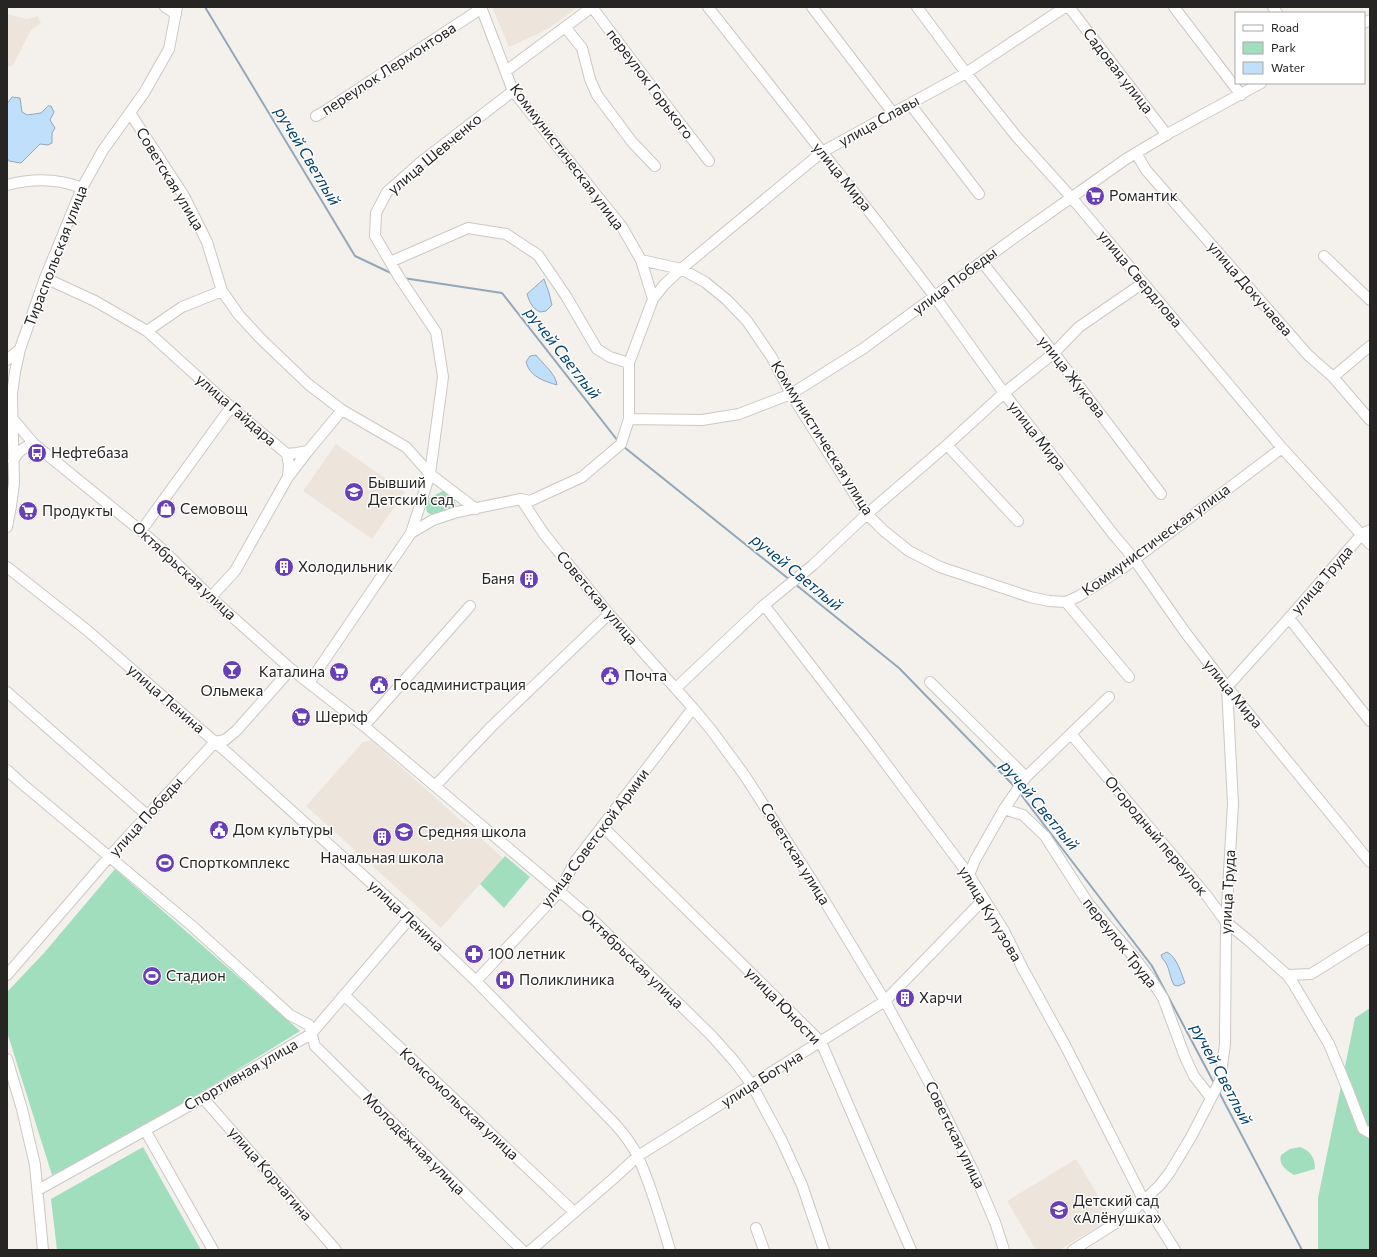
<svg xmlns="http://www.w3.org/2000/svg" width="1377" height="1257" font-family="Commissioner,sans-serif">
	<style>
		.built { fill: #ede5db }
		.green { fill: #a1debd }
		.water { fill: #c0dffb; stroke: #92a7ba }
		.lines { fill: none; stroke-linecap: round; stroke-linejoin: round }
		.stream { stroke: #92a7ba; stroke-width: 2 }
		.minor-casing { stroke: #cbc8c4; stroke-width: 12 }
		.minor { stroke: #fff; stroke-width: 10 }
		.labels { text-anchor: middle; stroke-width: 3; stroke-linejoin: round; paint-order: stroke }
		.street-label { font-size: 15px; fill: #262523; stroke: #fff }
		.poi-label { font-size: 15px; fill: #262523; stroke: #fff; text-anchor: start }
		.water-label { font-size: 16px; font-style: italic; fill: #02426d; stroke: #fff }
	</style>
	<rect width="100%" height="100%" fill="#f4f1ed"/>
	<path class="built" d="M492 7H578L548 29 509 47Z
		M7 14 27 19 38 16 41 23 31 30 13 65 7 67Z
		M336 444 405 492 372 539 303 491Z
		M371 740 503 858 441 928 306 806 363 742Z
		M1076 1159 1112 1218 1059 1250H1036L1007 1201Z"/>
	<path class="green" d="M445 490C450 495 457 500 456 508 447 511 435 519 427 512L426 508 429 498Z
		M505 856 530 877 504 908 480 884Z
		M115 869 300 1031 184 1103 82 1160 52 1175 7 1032V992L44 953Z
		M1370 1008V1250H1318V1198L1355 1018Z
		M143 1147 201 1250H57L51 1199Z
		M1300 1147C1311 1151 1315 1158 1315 1169L1294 1175C1287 1171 1278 1165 1281 1155L1290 1149Z"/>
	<path class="water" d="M12 97 20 98 22 112 27 115 41 113 48 106H51L54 112 50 120 55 128 52 133V143L48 145 40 144 21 163 9 161 7 158V104Z
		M544 279 549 293 552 305 546 311 540 312C532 308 530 303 527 294Z
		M536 355C543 364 556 374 557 385 544 381 530 377 526 362L530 356Z
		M1167 952C1177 957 1181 973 1185 983L1178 986 1174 985C1170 979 1170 970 1166 963 1164 960 1162 959 1161 955Z"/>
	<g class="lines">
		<path class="stream" d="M205 7 355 256 393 274
			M403 278 502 293 618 441
			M624 447 790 580
			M795 584 899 668 1015 787
			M1019 792 1152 966 1214 1083
			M1219 1092 1302 1250"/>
		<g class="minor-casing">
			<path id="minor" d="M165 7 176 14
				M708 7 879 224 935 297 1004 393 1113 534 1134 559 1185 632 1227 687 1370 862
				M812 7 893 113
				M917 7 966 73 1016 136 1071 197 1282 448 1370 544
				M1069 7 1167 135
				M1174 7 1241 95
				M1273 7 1277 13
				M1364 23 1370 20
				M565 27 582 48 590 79 597 95 632 142 655 166
				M506 71 592 7 643 75 709 161
				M910 104 979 194
				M130 113 184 196 207 242 222 291 239 315 260 338 308 384 342 410 406 447 430 474 476 509
				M316 116 325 111 482 8
				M1136 153 1146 170 1308 355 1333 377 1370 420
				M7 185C33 178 57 178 82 188
				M1324 256 1370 300
				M641 260 681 269 705 282 727 300 747 321 771 356 791 394 867 514 884 531 909 551 940 567 1030 597 1049 601 1066 602 1079 596 1123 568 1282 448
				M390 262 468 228 506 234 538 255 566 296 597 349 610 357 629 363
				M982 262 1054 353 1161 494
				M45 278 95 301 147 331 231 407 287 454 289 465 288 477 235 571 211 597
				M653 299 664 285 681 269 822 152 966 73 1065 7
				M147 331 182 307 222 291
				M7 360 20 349
				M1333 377 1370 346
				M7 412 34 444 141 531 162 549 219 605 291 669 364 726 591 918 711 1035 735 1062 752 1085 781 1139 802 1185 824 1250
				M629 419 702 420 739 414 791 394 864 348 1014 238 1126 159 1171 132 1261 83
				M947 445 1018 521
				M287 454 297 453 308 451 342 410
				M13 461C18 451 24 447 34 444
				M288 477 308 451
				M521 499 544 534 609 614 693 708 712 731 745 776 815 885 885 1001 930 1084 974 1173 995 1222 1004 1250
				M7 527 11 506 14 483 12 394 15 372 20 349 45 278 82 188 103 150 144 93 169 49 177 7
				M141 531 231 407
				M411 533 433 520 457 512 521 499 530 501 582 477 621 444 629 419V363L653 299 641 260 622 227 513 91 481 7
				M7 567 88 631 231 756 410 918 476 981 615 1124C624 1134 632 1144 638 1157 651 1185 661 1220 670 1250
				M1066 602 1129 677
				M764 605 865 736 969 875 1004 931 1023 969 1066 1047 1144 1201 1175 1250
				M1289 618 1370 721
				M930 682 1026 777
				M309 683 411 533 430 474 443 377 436 332 399 277 375 236 376 213 387 192 421 162 513 91
				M676 688 764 605 813 565 867 514 947 445 1004 393 1054 353 1079 327 1143 283
				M7 692 147 815
				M364 726 470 606
				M1071 734 1207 896 1226 922 1248 940 1287 975 1293 983 1329 1044 1348 1090 1363 1129 1370 1133
				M7 770 20 782 191 925 290 1015 309 1025 315 1046 522 1250
				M435 786 492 726 609 614
				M1004 809 1023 815 1045 836 1088 903 1134 957 1150 978 1163 998 1185 1057 1194 1076 1211 1098
				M603 827 821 1042 911 1250
				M969 875 975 860 1004 809 1026 777 1109 697
				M7 975 109 857 215 742 225 740 236 731 291 669
				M1287 975 1311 974 1370 937
				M476 981 560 891 574 863 693 708
				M344 995 574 1212
				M7 1059 22 1109 35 1165 43 1250
				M203 1098 336 1250
				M145 1130 213 1250
				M38 1190 203 1098 311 1034 410 918
				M756 1228 764 1250
				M531 1250 613 1179 638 1156 885 1001 984 899
				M1073 1250 1119 1221 1137 1207 1160 1185 1170 1172 1191 1137 1220 1081 1225 1044 1226 922 1233 804 1227 687 1289 618 1362 534 1370 530"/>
		</g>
		<use href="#minor" class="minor"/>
	</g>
	<defs>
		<g id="supermarket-disc" transform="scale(1)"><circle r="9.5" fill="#683fb7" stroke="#fff"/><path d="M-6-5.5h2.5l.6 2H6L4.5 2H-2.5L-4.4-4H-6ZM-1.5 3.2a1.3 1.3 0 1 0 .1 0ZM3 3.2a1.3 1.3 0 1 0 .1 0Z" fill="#fff"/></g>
		<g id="bus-disc" transform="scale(1)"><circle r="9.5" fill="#683fb7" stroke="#fff"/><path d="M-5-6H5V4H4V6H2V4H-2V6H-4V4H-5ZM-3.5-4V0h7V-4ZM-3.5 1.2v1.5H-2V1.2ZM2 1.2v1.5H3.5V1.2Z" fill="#fff"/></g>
		<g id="school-disc" transform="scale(1)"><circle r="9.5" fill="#683fb7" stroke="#fff"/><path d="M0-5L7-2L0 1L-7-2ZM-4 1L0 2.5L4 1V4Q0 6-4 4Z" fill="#fff"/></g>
		<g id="shop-disc" transform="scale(1)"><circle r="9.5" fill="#683fb7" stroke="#fff"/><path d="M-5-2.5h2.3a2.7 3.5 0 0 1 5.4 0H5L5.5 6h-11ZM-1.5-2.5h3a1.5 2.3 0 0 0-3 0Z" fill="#fff"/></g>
		<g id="building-disc" transform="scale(1)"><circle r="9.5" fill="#683fb7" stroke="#fff"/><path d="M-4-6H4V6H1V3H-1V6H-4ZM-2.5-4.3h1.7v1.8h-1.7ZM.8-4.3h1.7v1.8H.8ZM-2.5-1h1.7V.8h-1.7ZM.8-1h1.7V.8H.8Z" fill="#fff"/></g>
		<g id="bar-disc" transform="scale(1)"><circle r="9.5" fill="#683fb7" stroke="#fff"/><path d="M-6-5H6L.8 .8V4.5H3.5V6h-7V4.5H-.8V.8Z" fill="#fff"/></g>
		<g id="civic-disc" transform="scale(1)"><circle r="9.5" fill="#683fb7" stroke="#fff"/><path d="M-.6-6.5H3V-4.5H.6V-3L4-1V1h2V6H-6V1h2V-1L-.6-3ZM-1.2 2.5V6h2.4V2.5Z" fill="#fff"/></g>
		<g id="stadium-disc" transform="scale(1)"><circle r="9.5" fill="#683fb7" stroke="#fff"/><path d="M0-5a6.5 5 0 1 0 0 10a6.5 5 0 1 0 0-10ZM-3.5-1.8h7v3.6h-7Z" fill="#fff"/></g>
		<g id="pharmacy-disc" transform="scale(1)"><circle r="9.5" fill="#683fb7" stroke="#fff"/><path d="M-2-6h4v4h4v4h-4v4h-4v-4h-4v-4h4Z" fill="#fff"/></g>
		<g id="hospital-disc" transform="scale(1)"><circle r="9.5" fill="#683fb7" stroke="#fff"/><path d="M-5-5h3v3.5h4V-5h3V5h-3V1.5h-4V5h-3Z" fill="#fff"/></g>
	</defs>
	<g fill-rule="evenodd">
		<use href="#supermarket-disc" x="1095" y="196"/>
		<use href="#bus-disc" x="37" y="453"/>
		<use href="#school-disc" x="354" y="492"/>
		<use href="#shop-disc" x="166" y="509"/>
		<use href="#supermarket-disc" x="28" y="511"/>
		<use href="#building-disc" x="284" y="567"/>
		<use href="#building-disc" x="529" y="579"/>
		<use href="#bar-disc" x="232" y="670"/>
		<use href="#supermarket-disc" x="339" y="672"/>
		<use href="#civic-disc" x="610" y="676"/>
		<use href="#civic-disc" x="379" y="685"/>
		<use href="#supermarket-disc" x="301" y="717"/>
		<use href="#civic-disc" x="219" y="830"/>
		<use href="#school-disc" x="404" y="832"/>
		<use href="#building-disc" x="382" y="837"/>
		<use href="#stadium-disc" x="165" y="863"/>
		<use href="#pharmacy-disc" x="474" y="954"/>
		<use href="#stadium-disc" x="152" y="976"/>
		<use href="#hospital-disc" x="505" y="980"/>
		<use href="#building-disc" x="905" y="998"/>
		<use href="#school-disc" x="1059" y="1210"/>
	</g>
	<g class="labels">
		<g class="street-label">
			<text transform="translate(389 69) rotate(-33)" y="5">переулок Лермонтова</text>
			<text transform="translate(1118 71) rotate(52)" y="5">Садовая улица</text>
			<text transform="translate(650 84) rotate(53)" y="5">переулок Горького</text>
			<text transform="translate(879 121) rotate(-29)" y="5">улица Славы</text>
			<text transform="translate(435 154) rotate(-40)" y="5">улица Шевченко</text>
			<text transform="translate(567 157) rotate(53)" y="5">Коммунистическая улица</text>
			<text transform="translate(842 177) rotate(51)" y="5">улица Мира</text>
			<text transform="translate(170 179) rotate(59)" y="5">Советская улица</text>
			<text transform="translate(56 256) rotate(-69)" y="5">Тираспольская улица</text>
			<text transform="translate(1140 279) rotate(50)" y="5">улица Свердлова</text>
			<text transform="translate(955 281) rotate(-37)" y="5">улица Победы</text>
			<text transform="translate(1250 289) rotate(49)" y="5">улица Докучаева</text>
			<text transform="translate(1072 377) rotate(52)" y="5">улица Жукова</text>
			<text transform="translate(236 410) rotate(41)" y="5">улица Гайдара</text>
			<text transform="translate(1037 436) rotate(52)" y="5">улица Мира</text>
			<text transform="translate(822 438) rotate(58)" y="5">Коммунистическая улица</text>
			<text transform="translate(1156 540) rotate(-36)" y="5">Коммунистическая улица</text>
			<text transform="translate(184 571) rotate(43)" y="5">Октябрьская улица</text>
			<text transform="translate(1322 580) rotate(-49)" y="5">улица Труда</text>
			<text transform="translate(597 598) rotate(50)" y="5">Советская улица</text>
			<text transform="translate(1233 694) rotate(51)" y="5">улица Мира</text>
			<text transform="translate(166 699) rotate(41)" y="5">улица Ленина</text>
			<text transform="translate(146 817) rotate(-48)" y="5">улица Победы</text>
			<text transform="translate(1156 836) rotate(50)" y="5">Огородный переулок</text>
			<text transform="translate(595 838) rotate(-53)" y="5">улица Советской Армии</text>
			<text transform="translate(795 854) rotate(58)" y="5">Советская улица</text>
			<text transform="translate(1228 892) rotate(-87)" y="5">улица Труда</text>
			<text transform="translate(990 914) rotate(59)" y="5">улица Кутузова</text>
			<text transform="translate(406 916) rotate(43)" y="5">улица Ленина</text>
			<text transform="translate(1120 943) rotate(52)" y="5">переулок Труда</text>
			<text transform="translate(632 959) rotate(44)" y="5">Октябрьская улица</text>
			<text transform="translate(783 1006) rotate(46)" y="5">улица Юности</text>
			<text transform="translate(241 1075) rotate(-30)" y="5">Спортивная улица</text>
			<text transform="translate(762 1079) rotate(-32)" y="5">улица Богуна</text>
			<text transform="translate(459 1104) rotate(43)" y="5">Комсомольская улица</text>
			<text transform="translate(955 1135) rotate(64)" y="5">Советская улица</text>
			<text transform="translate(414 1144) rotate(45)" y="5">Молодёжная улица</text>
			<text transform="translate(270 1174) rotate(49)" y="5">улица Корчагина</text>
		</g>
		<g class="poi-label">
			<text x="1109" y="201">Романтик</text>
			<text x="51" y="458">Нефтебаза</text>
			<text x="368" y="488">Бывший<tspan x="368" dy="17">Детский сад</tspan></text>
			<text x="180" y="514">Семовощ</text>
			<text x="42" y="516">Продукты</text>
			<text x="298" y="572">Холодильник</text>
			<text x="515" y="584" text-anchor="end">Баня</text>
			<text x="325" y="677" text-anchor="end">Каталина</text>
			<text x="624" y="681">Почта</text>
			<text x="393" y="690">Госадминистрация</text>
			<text x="232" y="696" text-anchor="middle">Ольмека</text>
			<text x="315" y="722">Шериф</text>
			<text x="233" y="835">Дом культуры</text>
			<text x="418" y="837">Средняя школа</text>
			<text x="382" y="863" text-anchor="middle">Начальная школа</text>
			<text x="179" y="868">Спорткомплекс</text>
			<text x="488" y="959">100 летник</text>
			<text x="166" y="981">Стадион</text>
			<text x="519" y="985">Поликлиника</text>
			<text x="919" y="1003">Харчи</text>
			<text x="1073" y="1206">Детский сад<tspan x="1073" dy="17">«Алёнушка»</tspan></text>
		</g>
		<g class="water-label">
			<text transform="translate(308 156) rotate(59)" y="6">ручей Светлый</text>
			<text transform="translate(563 353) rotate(52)" y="6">ручей Светлый</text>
			<text transform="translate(797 572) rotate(39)" y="6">ручей Светлый</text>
			<text transform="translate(1040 805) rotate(50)" y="6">ручей Светлый</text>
			<text transform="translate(1222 1074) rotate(62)" y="6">ручей Светлый</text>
		</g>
	</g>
	<rect width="1377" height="1257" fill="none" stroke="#262523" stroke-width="16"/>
	<rect x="1235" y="12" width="130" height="72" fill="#ffffff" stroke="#a8a8a7"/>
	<rect x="1243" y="25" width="20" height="6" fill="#ffffff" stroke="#a8a8a7"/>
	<text x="1271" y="32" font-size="12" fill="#262523">Road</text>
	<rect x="1243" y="42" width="20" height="12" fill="#a1debd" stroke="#a8a8a7"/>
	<text x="1271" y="52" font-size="12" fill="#262523">Park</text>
	<rect x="1243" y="62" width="20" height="12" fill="#c0dffb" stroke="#a8a8a7"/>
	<text x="1271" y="72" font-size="12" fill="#262523">Water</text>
</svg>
